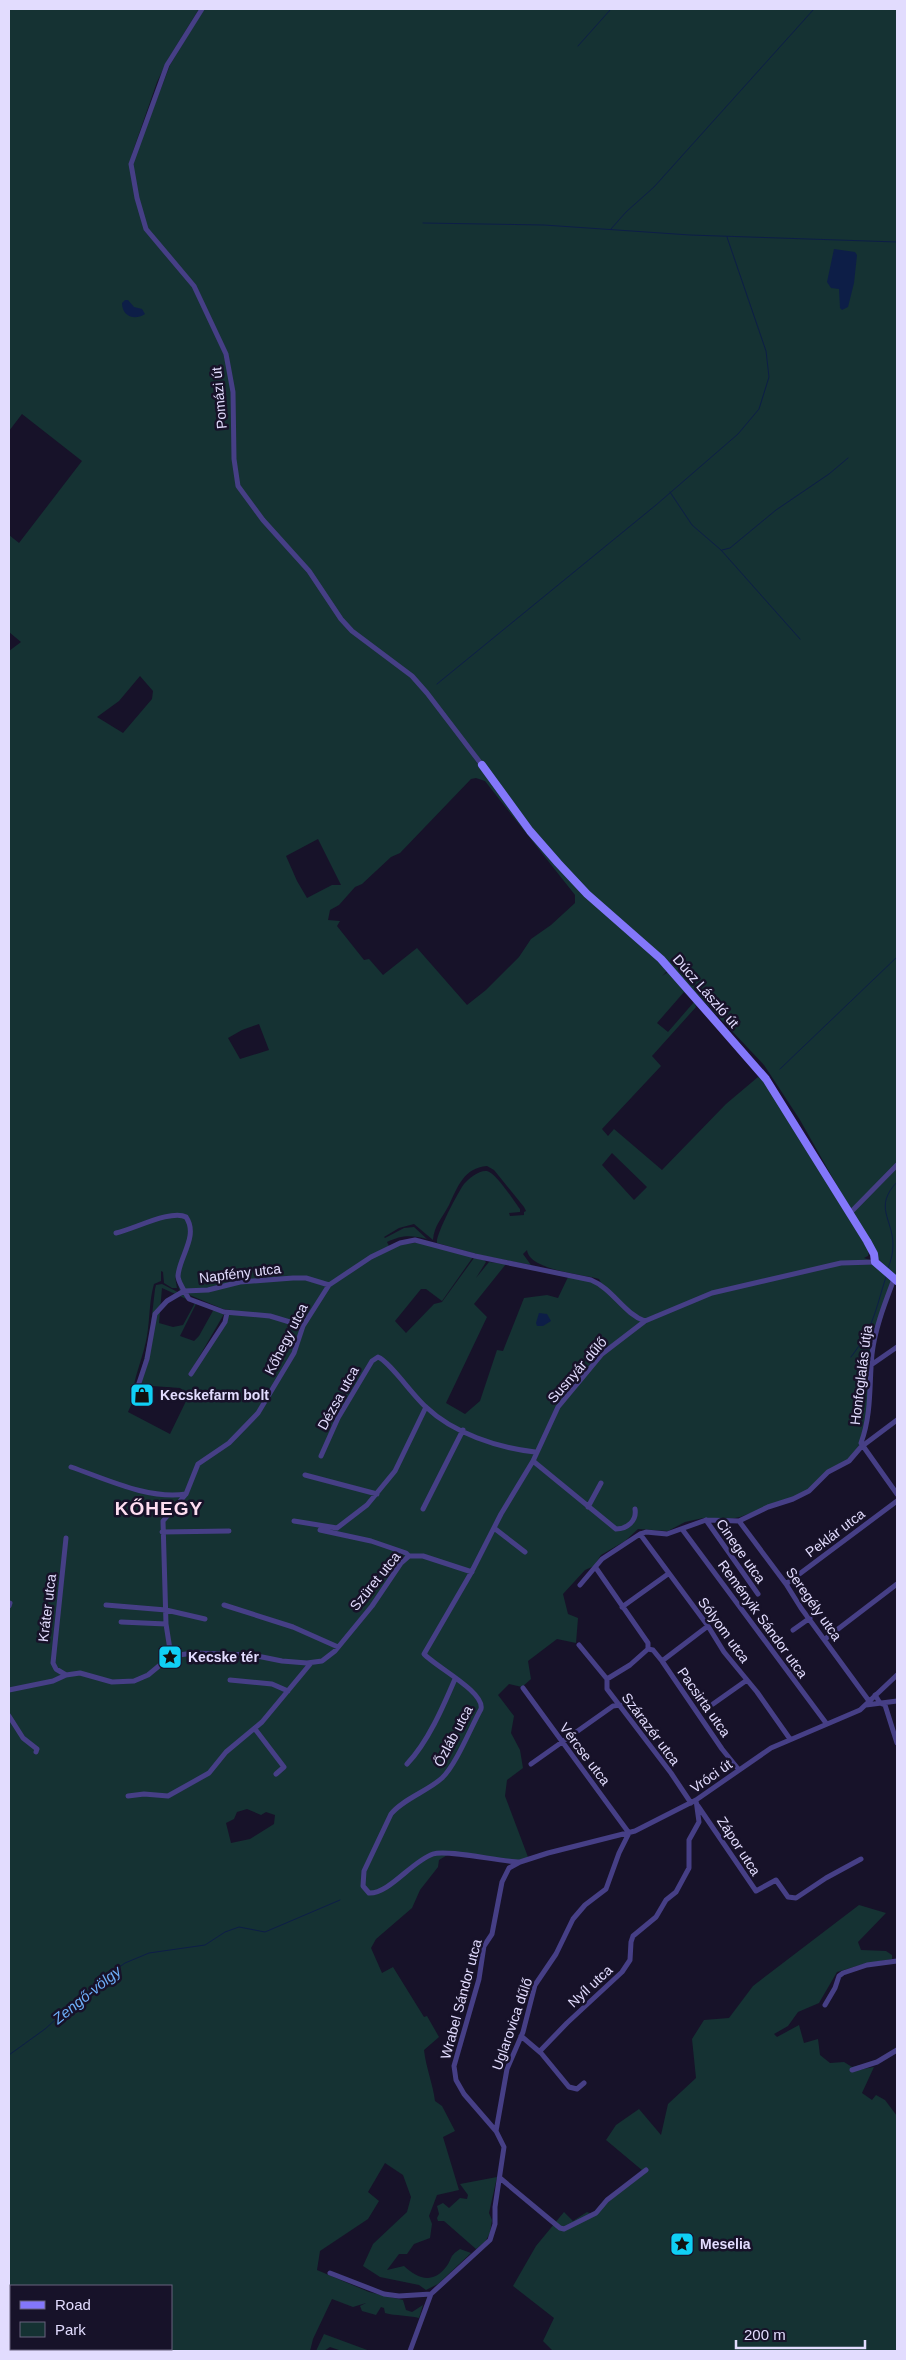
<svg xmlns="http://www.w3.org/2000/svg" width="906" height="2360" font-family="Arial,sans-serif">
	<style>
		.green { fill: #153233; fill-rule: evenodd }
		.water { fill: #0d1e47 }
		.lines { fill: none; stroke-linecap: round; stroke-linejoin: round }
		.stream { stroke: #0d1e47; stroke-width: 1 }
		.street { stroke: #463f86; stroke-width: 5 }
		.secondary { stroke: #8377fa; stroke-width: 8 }
		.labels { text-anchor: middle; stroke-width: 5; stroke-linejoin: round; paint-order: stroke }
		.street-label { font-size: 14px; fill: #e2dcfe; stroke: #171229 }
		.poi-label { font-size: 14px; font-weight: bold; fill: #e2dcfe; stroke: #171229; text-anchor: start }
		.water-label { font-size: 15px; font-style: italic; fill: #6eaff9; stroke: #171229 }
		.district-label { font-size: 19px; font-weight: bold; letter-spacing: 1px; fill: #feddf0; stroke: #171229 }
	</style>
	<rect width="100%" height="100%" fill="#171229"/>
	<path class="green" d="M9 9H199L168 59 157 82 132 154 135 156 170 65 204 9H897V1277L879 1260 800 1120 764 1065 662 957 668 970 662 976 668 972 694 1000 696 1007 652 1056 661 1066 602 1129 608 1136 614 1129 662 1170 726 1104 758 1077 764 1081 869 1251 868 1256 864 1258 879 1263 895 1277 872 1351 871 1393 861 1442 849 1461 828 1472 809 1491 740 1517 725 1520 703 1518 685 1522 668 1531 638 1529 625 1541 601 1555 594 1566 585 1570 563 1594 568 1614 578 1618 576 1643 557 1639 528 1661 531 1679 522 1687 509 1684 498 1695 514 1716 511 1733 520 1750 523 1768 507 1780 505 1796 528 1857 520 1862 449 1854 439 1860 438 1867 420 1890 412 1908 376 1939 371 1948 382 1973 393 1967 424 2017 427 2016 439 2037 424 2050C426 2068 433 2084 435 2101L442 2106 455 2131 443 2137 459 2190 437 2195 429 2216 432 2224 430 2238 414 2244 407 2254H399L387 2270 404 2266C417 2278 432 2285 446 2267 453 2258 448 2257 460 2249L471 2253 438 2284 426 2290 419 2285 380 2277 363 2266 373 2244 407 2212 411 2197 403 2175 385 2163 368 2192 379 2201 368 2219 320 2251 317 2270 369 2292 403 2300 406 2310 412 2312 423 2305 419 2318C407 2315 396 2316 385 2313L384 2308 381 2307 376 2315 362 2311 360 2306 366 2303 353 2307 332 2299 313 2339 310 2351H9V651L21 642 9 632V535L19 543 82 461 22 414 9 431ZM140 676 153 691 152 699 123 733 97 717 119 701ZM476 778 485 781 575 895V903L551 925 531 939 519 957 486 990 467 1005 417 948 383 975 369 959 364 960 337 926 340 921 328 920 330 910 339 905 355 887 362 884 391 857 400 853 471 779ZM318 839 341 885H332L307 898 297 881 286 856ZM684 992 694 1002 668 1032 657 1023ZM259 1024 269 1050 240 1059 228 1038 242 1030ZM612 1153 647 1187 634 1200 602 1165ZM487 1166 494 1170 524 1207 526 1211 524 1212V1215L510 1216 509 1213 520 1212V1209C514 1201 496 1173 487 1171 479 1170 469 1178 464 1184 458 1192 435 1236 437 1243L480 1255 531 1265 523 1254 527 1250C529 1270 582 1274 599 1279L604 1288 591 1280 569 1275 558 1298 547 1295 524 1298 503 1351 497 1350 480 1401 465 1414 446 1403 487 1317 474 1304 506 1264 489 1262 476 1278 486 1262 484 1260 474 1258 442 1302 434 1304 406 1333 395 1321 421 1289H426L442 1301 473 1257 422 1242 389 1246 387 1242C402 1235 411 1235 427 1239L414 1227 404 1228 385 1238 384 1237 399 1228 414 1224 433 1240C434 1225 443 1217 449 1205 458 1186 464 1168 487 1166ZM161 1271 163 1272 164 1283 172 1288H177L175 1276 180 1291 223 1309 231 1310 188 1376 224 1314 214 1309 199 1336 194 1341 180 1336 197 1302 162 1284 156 1285 155 1289 150 1333 138 1385 180 1388 189 1395 170 1434 128 1412 137 1392 133 1390C136 1372 144 1354 147 1336 150 1319 149 1301 154 1284L161 1281ZM162 1288 195 1303 183 1325 173 1327 159 1323ZM247 1809 261 1815 266 1812 275 1815 274 1824 250 1839 231 1843 226 1823 234 1819 237 1812ZM11 2286H171V2349H11Z
		M859 1905 886 1913 858 1942 861 1950 886 1951 892 1955V1959L864 1964 837 1972 819 2003 798 2012 788 2026 774 2034 777 2037 799 2025 804 2043 818 2039 820 2055 830 2063 844 2062 852 2067 860 2065 858 2070 874 2067 862 2093 872 2100 876 2095 885 2100 897 2116V2351H553L543 2341 554 2318 513 2286 536 2246 564 2212 573 2221 587 2212 594 2215 643 2171 606 2140 616 2125 639 2109 661 2135 668 2104 696 2078 692 2039 704 2020 729 2018 753 1986Z
		M497 2177 489 2213 492 2220 490 2233 485 2242 476 2249 444 2221H438L437 2218 439 2214 437 2206 443 2203 449 2208 460 2198 467 2199 468 2195 460 2184Z
		M324 2334 370 2351H342L330 2347 324 2351H316Z"/>
	<path class="water" d="M834 249 855 252 857 255 854 283 848 307 842 310 840 308 839 289 831 288 827 282Z
		M125 300H128L134 307 142 309 145 314C134 321 122 316 122 303Z
		M539 1313 547 1314 551 1321 543 1326H537L536 1323Z"/>
	<g class="lines">
		<path class="stream" d="M578 46 611 9
			M423 223 544 225 690 235 897 242
			M611 229 626 212 654 187 814 9
			M670 492 692 525 721 550 800 639
			M722 550 730 548 776 510 829 474 848 458
			M437 684 656 505 738 434 759 409 769 377 766 351 727 237
			M780 1069 897 957
			M888 1268C891 1261 893 1253 893 1245 893 1219 873 1207 897 1182
			M851 1357C874 1327 875 1311 886 1277
			M9 2055 45 2029 94 1985 125 1963 149 1953 205 1945 225 1932 239 1927 265 1932 340 1900"/>
		<path class="street" d="M202 9 167 65 131 164 137 198 146 229 194 286 226 354 233 392 234 459 238 486 263 520 309 571 341 619 352 631 412 676 427 693 482 765
			M849 1214 897 1165
			M116 1233C134 1229 172 1209 186 1217 199 1236 179 1257 178 1276 178 1281 182 1286 184 1291L208 1290 240 1282 293 1278H306L329 1285
			M871 1365 897 1347
			M191 1374 225 1322 227 1313
			M136 1392 147 1359 155 1314 167 1301 184 1291 189 1299 224 1312 270 1316 303 1326
			M863 1446 861 1443C872 1413 869 1384 872 1354 875 1328 885 1303 894 1279
			M863 1446 897 1494
			M321 1456 338 1418 372 1361 378 1357C389 1361 414 1397 426 1407 453 1433 498 1448 535 1452
			M533 1461 616 1529C627 1529 637 1521 635 1509
			M71 1467C106 1479 149 1500 186 1494
			M305 1475 377 1494
			M588 1507 601 1483
			M423 1509 463 1430
			M706 1520 758 1594
			M294 1521 337 1528 367 1505 395 1471 426 1407
			M739 1521 786 1584 801 1608 869 1701
			M494 1528 525 1552
			M682 1529 826 1723
			M320 1530 371 1541 406 1553 409 1556
			M162 1532 229 1531
			M640 1534 708 1626 724 1652 757 1692 790 1739
			M66 1538 53 1663 56 1669 66 1675
			M596 1568 648 1643V1649
			M786 1584 897 1501
			M580 1585 602 1559 640 1534 646 1532 667 1534 706 1520 739 1521 768 1507 793 1499 809 1491 828 1472 849 1461 861 1447 897 1420
			M106 1605 166 1610 205 1619
			M224 1605 293 1627 338 1647
			M9 1606 10 1603
			M622 1607 668 1574
			M121 1622 166 1624
			M793 1630 810 1618
			M825 1639 897 1584
			M579 1645 607 1679V1689L671 1773 691 1803
			M648 1649 653 1650 662 1661 722 1749 739 1770
			M171 1656 166 1624 163 1521 186 1494 198 1464 229 1443 258 1413 294 1353 303 1326 329 1285 371 1257 400 1243 415 1240 475 1256 591 1280C613 1289 624 1314 645 1321
			M171 1656 194 1653 252 1655 282 1661 307 1663 322 1661 335 1651 372 1606 401 1563 409 1556H423L472 1572
			M662 1661 708 1626
			M607 1679 630 1665 648 1649
			M230 1680 272 1684 288 1691
			M9 1690 53 1681 66 1675 80 1673 112 1682 134 1681 148 1675 171 1656
			M875 1695 880 1703 885 1705 897 1743
			M713 1704 747 1680
			M866 1705 897 1701
			M9 1716 23 1738 37 1749 36 1752
			M255 1729 284 1767 276 1774
			M407 1764C428 1742 443 1707 455 1679
			M531 1764 613 1706 620 1705
			M128 1796 144 1794 168 1796 209 1773 226 1752 262 1722 311 1663
			M698 1806 756 1891 776 1880 788 1897 796 1898 826 1878 861 1859
			M520 1862C501 1862 447 1849 433 1854 412 1861 389 1894 369 1893L363 1886 364 1871 391 1814C403 1799 428 1791 442 1778 456 1765 471 1727 481 1709 485 1692 436 1667 424 1654L471 1573 501 1514 533 1461 558 1407 602 1354 645 1321 712 1293 841 1263 875 1262
			M825 2005 835 1988 839 1976 843 1973 867 1965 897 1961
			M521 2036 541 2053 569 2087 577 2089 584 2083
			M540 2051 567 2023 622 1972 630 1960 631 1942 633 1936 656 1917 666 1900 676 1892 689 1868V1840L699 1822 696 1800
			M852 2070 877 2062 897 2050
			M496 2131 507 2069 523 2032 535 1985 556 1954 573 1919 585 1905 606 1889 619 1853 629 1833 523 1688
			M500 2178 560 2228 564 2229 596 2213 607 2200 646 2170
			M330 2273 384 2294 399 2296 431 2294 490 2240 495 2224V2207L504 2147 496 2131 464 2094 456 2080 454 2066 479 1979 484 1946 492 1934 502 1882 509 1868 520 1862 548 1853 635 1831 696 1800 771 1748 860 1710 897 1675
			M410 2351 431 2294"/>
		<path class="secondary" d="M482 765 530 831 558 863 587 894 661 959 766 1079 867 1241 874 1254 875 1262 897 1281"/>
	</g>
	<defs>
		<g id="shop-square" transform="scale(1.25)"><rect x="-9" y="-9" width="18" height="18" rx="4" fill="#10cff5" stroke="#171229"/><path d="M-5-2.5h2.3a2.7 3.5 0 0 1 5.4 0H5L5.5 6h-11ZM-1.5-2.5h3a1.5 2.3 0 0 0-3 0Z" fill="#111"/></g>
		<g id="sight-square" transform="scale(1.25)"><rect x="-9" y="-9" width="18" height="18" rx="4" fill="#10cff5" stroke="#171229"/><path d="M0-6L1.8-2.2L6-1.7L2.9 1.2L3.7 5.4L0 3.3L-3.7 5.4L-2.9 1.2L-6-1.7L-1.8-2.2Z" fill="#111"/></g>
	</defs>
	<g fill-rule="evenodd">
		<use href="#shop-square" x="142" y="1395"/>
		<use href="#sight-square" x="170" y="1657"/>
		<use href="#sight-square" x="682" y="2244"/>
	</g>
	<g class="labels">
		<g class="street-label">
			<text transform="translate(219 398) rotate(-95)" y="5">Pomázi út</text>
			<text transform="translate(706 991) rotate(49)" y="5">Dúcz László út</text>
			<text transform="translate(240 1273) rotate(-7)" y="5">Napfény utca</text>
			<text transform="translate(286 1339) rotate(-63)" y="5">Kőhegy utca</text>
			<text transform="translate(577 1370) rotate(-49)" y="5">Susnyár dűlő</text>
			<text transform="translate(861 1375) rotate(-83)" y="5">Honfoglalás útja</text>
			<text transform="translate(338 1398) rotate(-61)" y="5">Dézsa utca</text>
			<text transform="translate(835 1533) rotate(-37)" y="5">Peklár utca</text>
			<text transform="translate(741 1551) rotate(55)" y="5">Cinege utca</text>
			<text transform="translate(375 1581) rotate(-51)" y="5">Szüret utca</text>
			<text transform="translate(814 1604) rotate(55)" y="5">Seregély utca</text>
			<text transform="translate(47 1608) rotate(-83)" y="5">Kráter utca</text>
			<text transform="translate(763 1619) rotate(54)" y="5">Reményik Sándor utca</text>
			<text transform="translate(724 1630) rotate(54)" y="5">Sólyom utca</text>
			<text transform="translate(704 1702) rotate(55)" y="5">Pacsirta utca</text>
			<text transform="translate(651 1729) rotate(53)" y="5">Szárazér utca</text>
			<text transform="translate(453 1736) rotate(-62)" y="5">Őzláb utca</text>
			<text transform="translate(585 1754) rotate(53)" y="5">Vércse utca</text>
			<text transform="translate(711 1776) rotate(-35)" y="5">Vróci út</text>
			<text transform="translate(739 1846) rotate(57)" y="5">Zápor utca</text>
			<text transform="translate(590 1986) rotate(-43)" y="5">Nyíl utca</text>
			<text transform="translate(461 1999) rotate(-75)" y="5">Wrabel Sándor utca</text>
			<text transform="translate(512 2024) rotate(-71)" y="5">Uglarovica dűlő</text>
		</g>
		<g class="poi-label">
			<text x="160" y="1400">Kecskefarm bolt</text>
			<text x="188" y="1662">Kecske tér</text>
			<text x="700" y="2249">Meselia</text>
		</g>
		<g class="water-label">
			<text transform="translate(87 1995) rotate(-39)" y="5">Zengő-völgy</text>
		</g>
		<g class="district-label">
			<text x="159" y="1515">KŐHEGY</text>
		</g>
	</g>
	<rect width="906" height="2360" fill="none" stroke="#e2dcfe" stroke-width="20"/>
	<rect x="10" y="2285" width="162" height="65" fill="#171229" stroke="#68637e"/>
	<rect x="20" y="2301" width="25" height="8" fill="#8377fa" stroke="#68637e"/>
	<text x="55" y="2310" font-size="15" fill="#e2dcfe">Road</text>
	<rect x="20" y="2322" width="25" height="15" fill="#153233" stroke="#68637e"/>
	<text x="55" y="2335" font-size="15" fill="#e2dcfe">Park</text>
	<path d="M736 2340v8h129v-8" fill="none" stroke="#e2dcfe" stroke-width="2.5"/>
	<text x="744" y="2340" font-size="15" fill="#e2dcfe" stroke="#171229" stroke-width="4" paint-order="stroke">200 m</text>
</svg>
